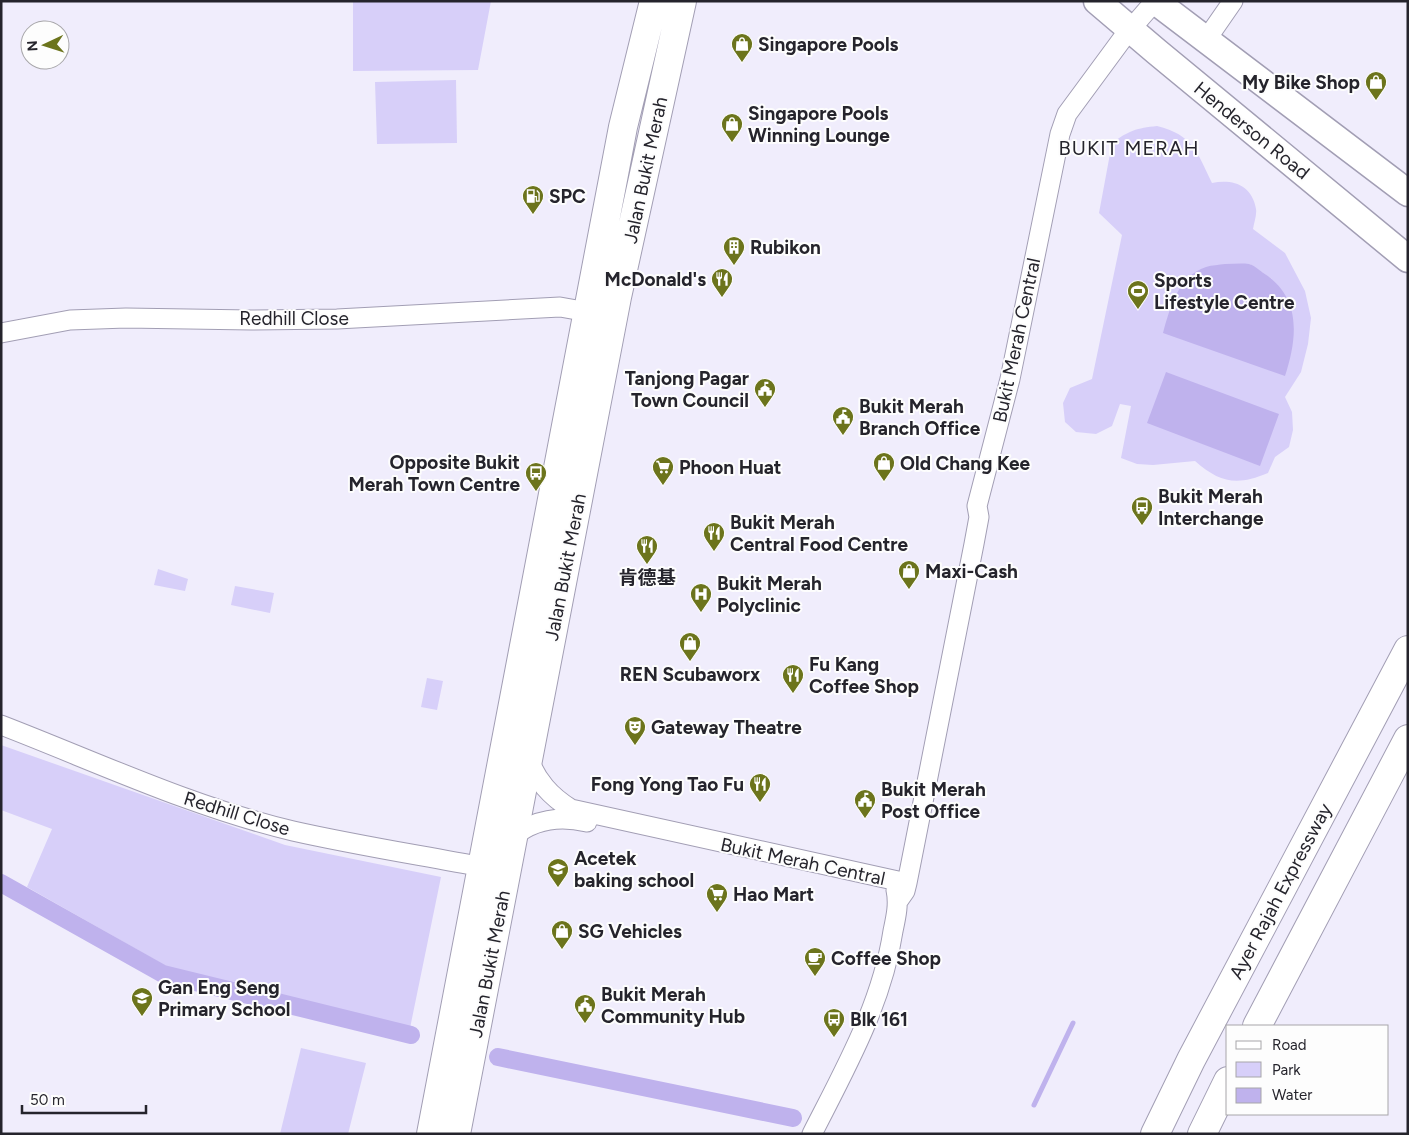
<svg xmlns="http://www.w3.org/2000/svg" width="1409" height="1135" font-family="Figtree,'Noto Sans SC',sans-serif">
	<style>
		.green { fill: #d7cff9; fill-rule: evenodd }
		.water { fill: #bfb2ed }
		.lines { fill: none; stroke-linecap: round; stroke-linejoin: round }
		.stream { stroke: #bfb2ed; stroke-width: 5 }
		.canal { stroke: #bfb2ed; stroke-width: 18 }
		.street-casing { stroke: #a29eb4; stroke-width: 21 }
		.secondary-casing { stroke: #a29eb4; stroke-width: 29 }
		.primary-casing { stroke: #a29eb4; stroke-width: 30 }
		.highway-casing { stroke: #a29eb4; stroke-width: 30 }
		.street { stroke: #fff; stroke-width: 19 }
		.secondary { stroke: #fff; stroke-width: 26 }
		.primary { stroke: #fff; stroke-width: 28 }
		.highway { stroke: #fff; stroke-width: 28 }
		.labels { text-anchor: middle; stroke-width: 4; stroke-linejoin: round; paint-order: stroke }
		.poi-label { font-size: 19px; font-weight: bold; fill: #25242c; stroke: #fdfdfd; text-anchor: start }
		.street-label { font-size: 19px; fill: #25242c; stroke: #fdfdfd }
		.neighbourhood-label { font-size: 20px; letter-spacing: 1px; fill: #25242c; stroke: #fdfdfd }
	</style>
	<rect width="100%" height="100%" fill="#f0edfc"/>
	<path class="green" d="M353 1H491L478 70 353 71Z
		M456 80 457 143 377 144 375 82Z
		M1157 126C1193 135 1197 152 1212 183 1233 179 1252 185 1256 209 1257 215 1254 223 1253 229L1285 253 1305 291 1311 318 1308 344 1301 372 1285 397 1292 412 1293 430 1289 447 1275 457 1268 473C1237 486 1220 483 1195 461L1153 465 1137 464 1121 458 1131 406 1120 404 1112 426 1096 434 1076 432 1065 422 1063 403 1070 388 1092 379 1122 235 1099 213 1112 143C1128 131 1137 128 1157 126ZM1225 264H1250L1272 279Z
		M158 569 188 579 185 591 154 585Z
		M235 586 274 593 270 613 231 605Z
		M427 678 443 681 437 710 421 707Z
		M1 745 285 845 441 877 409 1033 166 966 27 887 52 829 1 810Z
		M301 1048 366 1063 348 1134H280Z"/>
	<path class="water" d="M1225 264C1233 264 1241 263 1249 264 1254 265 1260 271 1265 274 1302 299 1297 339 1285 376L1163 333C1170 308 1178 276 1206 267 1212 265 1219 265 1225 264Z
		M1166 372 1279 414 1260 466 1147 423Z"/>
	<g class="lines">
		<path class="stream" d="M1034 1105 1073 1023"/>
		<path class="canal" d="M1 883 163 974 411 1035
			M498 1057 793 1118"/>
		<g class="street-casing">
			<path id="street" d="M1206 40 1233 1
				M1 333 70 320 126 318 251 320 337 319 560 307 588 312
				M1 725C97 762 192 807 293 831 355 845 419 855 482 867
				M528 758C537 781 550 796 571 809L907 883
				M513 837C534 819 561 816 587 822
				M898 901 905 891 907 883 974 544 979 517 977 506 1010 379 1060 134 1067 114 1123 38 1155 1
				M812 1134C845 1069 882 1004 893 931 896 917 899 904 896 890"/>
		</g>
		<g class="secondary-casing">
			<path id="secondary" d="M1097 1 1157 52 1408 259
				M1155 1 1408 193"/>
		</g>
		<g class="primary-casing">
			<path id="primary" d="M431 1134 623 127 654 1
				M456 1134 617 297 682 1"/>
		</g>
		<g class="highway-casing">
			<path id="highway" d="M1257 1026 1408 739
				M1155 1134 1191 1060 1408 650
				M1202 1134 1228 1081"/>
		</g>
		<use href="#street" class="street"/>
		<use href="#secondary" class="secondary"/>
		<use href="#primary" class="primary"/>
		<use href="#highway" class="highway"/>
	</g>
	<defs>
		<g id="shop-pin" transform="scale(1.125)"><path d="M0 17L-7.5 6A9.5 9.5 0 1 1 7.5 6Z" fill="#6c741c" stroke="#fdfdfd"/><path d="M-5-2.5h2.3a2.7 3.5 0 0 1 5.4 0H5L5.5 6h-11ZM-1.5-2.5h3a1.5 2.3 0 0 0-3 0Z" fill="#fff"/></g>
		<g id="fuel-pin" transform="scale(1.125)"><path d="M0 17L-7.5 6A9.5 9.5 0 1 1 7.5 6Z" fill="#6c741c" stroke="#fdfdfd"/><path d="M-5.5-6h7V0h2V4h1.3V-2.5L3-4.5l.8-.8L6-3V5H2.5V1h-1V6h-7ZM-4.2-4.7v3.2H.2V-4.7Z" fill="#fff"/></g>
		<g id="building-pin" transform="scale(1.125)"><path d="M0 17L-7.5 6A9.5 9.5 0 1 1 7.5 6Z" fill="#6c741c" stroke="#fdfdfd"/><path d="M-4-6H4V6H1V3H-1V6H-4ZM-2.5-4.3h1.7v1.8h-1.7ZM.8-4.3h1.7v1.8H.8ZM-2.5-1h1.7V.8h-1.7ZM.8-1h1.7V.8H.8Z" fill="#fff"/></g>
		<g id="restaurant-pin" transform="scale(1.125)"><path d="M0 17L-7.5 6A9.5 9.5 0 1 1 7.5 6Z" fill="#6c741c" stroke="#fdfdfd"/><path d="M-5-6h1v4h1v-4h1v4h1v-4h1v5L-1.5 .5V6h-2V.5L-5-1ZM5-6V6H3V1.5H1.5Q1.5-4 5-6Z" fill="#fff"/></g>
		<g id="stadium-pin" transform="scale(1.125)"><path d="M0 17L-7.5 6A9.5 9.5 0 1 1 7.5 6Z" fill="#6c741c" stroke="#fdfdfd"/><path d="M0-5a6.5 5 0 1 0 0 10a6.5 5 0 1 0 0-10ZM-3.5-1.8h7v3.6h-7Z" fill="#fff"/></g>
		<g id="civic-pin" transform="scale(1.125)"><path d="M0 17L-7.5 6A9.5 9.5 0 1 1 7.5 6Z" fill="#6c741c" stroke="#fdfdfd"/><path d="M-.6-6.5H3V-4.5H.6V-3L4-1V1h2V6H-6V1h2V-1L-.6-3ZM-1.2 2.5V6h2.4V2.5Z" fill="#fff"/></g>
		<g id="supermarket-pin" transform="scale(1.125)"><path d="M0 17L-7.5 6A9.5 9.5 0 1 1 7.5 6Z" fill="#6c741c" stroke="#fdfdfd"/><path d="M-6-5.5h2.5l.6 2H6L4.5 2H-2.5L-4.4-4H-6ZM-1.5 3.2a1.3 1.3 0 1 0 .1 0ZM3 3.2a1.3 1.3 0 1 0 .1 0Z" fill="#fff"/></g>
		<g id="bus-pin" transform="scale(1.125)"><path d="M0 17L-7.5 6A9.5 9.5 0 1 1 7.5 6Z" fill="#6c741c" stroke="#fdfdfd"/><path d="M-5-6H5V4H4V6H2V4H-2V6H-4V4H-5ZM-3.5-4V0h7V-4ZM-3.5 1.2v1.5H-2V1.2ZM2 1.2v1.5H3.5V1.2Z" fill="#fff"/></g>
		<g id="hospital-pin" transform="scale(1.125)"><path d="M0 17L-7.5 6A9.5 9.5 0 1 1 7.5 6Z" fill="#6c741c" stroke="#fdfdfd"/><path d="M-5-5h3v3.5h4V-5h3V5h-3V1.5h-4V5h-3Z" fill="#fff"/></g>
		<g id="theatre-pin" transform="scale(1.125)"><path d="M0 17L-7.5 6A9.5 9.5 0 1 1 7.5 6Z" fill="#6c741c" stroke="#fdfdfd"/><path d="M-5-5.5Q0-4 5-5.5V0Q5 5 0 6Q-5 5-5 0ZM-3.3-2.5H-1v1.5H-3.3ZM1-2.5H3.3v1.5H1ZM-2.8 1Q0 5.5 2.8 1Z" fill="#fff"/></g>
		<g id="school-pin" transform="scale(1.125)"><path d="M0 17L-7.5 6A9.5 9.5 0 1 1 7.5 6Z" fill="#6c741c" stroke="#fdfdfd"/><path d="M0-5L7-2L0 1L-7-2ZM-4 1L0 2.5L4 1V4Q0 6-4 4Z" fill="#fff"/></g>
		<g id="cafe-pin" transform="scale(1.125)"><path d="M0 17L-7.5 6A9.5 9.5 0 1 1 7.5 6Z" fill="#6c741c" stroke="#fdfdfd"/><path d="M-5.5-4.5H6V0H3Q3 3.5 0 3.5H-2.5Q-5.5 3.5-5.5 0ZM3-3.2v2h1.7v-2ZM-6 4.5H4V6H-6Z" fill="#fff"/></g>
	</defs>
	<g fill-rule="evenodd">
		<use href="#shop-pin" x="742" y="44"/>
		<use href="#shop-pin" x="1376" y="82"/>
		<use href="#shop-pin" x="732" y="124"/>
		<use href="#fuel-pin" x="533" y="196"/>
		<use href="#building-pin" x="734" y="247"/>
		<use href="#restaurant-pin" x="722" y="279"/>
		<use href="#stadium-pin" x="1138" y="291"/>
		<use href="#civic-pin" x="765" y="389"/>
		<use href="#civic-pin" x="843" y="417"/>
		<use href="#shop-pin" x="884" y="463"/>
		<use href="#supermarket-pin" x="663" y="467"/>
		<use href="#bus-pin" x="536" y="473"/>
		<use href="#bus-pin" x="1142" y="507"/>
		<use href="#restaurant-pin" x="714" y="533"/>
		<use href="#restaurant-pin" x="647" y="546"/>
		<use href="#shop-pin" x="909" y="571"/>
		<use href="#hospital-pin" x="701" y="594"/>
		<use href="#shop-pin" x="690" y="643"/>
		<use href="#restaurant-pin" x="793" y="675"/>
		<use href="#theatre-pin" x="635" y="727"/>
		<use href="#restaurant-pin" x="760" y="784"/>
		<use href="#civic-pin" x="865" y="800"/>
		<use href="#school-pin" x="558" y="869"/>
		<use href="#supermarket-pin" x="717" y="894"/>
		<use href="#shop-pin" x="562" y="931"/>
		<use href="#cafe-pin" x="815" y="958"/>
		<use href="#school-pin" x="142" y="998"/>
		<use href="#civic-pin" x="585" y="1005"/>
		<use href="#bus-pin" x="834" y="1019"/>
	</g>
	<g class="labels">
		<g class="poi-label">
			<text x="758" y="51">Singapore Pools</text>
			<text x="1360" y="89" text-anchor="end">My Bike Shop</text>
			<text x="748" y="120">Singapore Pools<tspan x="748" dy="22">Winning Lounge</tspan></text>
			<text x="549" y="203">SPC</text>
			<text x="750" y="254">Rubikon</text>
			<text x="706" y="286" text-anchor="end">McDonald's</text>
			<text x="1154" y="287">Sports<tspan x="1154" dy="22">Lifestyle Centre</tspan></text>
			<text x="749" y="385" text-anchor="end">Tanjong Pagar<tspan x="749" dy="22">Town Council</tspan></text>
			<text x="859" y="413">Bukit Merah<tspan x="859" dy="22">Branch Office</tspan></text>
			<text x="520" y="469" text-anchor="end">Opposite Bukit<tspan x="520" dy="22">Merah Town Centre</tspan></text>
			<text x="900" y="470">Old Chang Kee</text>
			<text x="679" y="474">Phoon Huat</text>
			<text x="1158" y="503">Bukit Merah<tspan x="1158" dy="22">Interchange</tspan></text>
			<text x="730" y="529">Bukit Merah<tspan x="730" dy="22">Central Food Centre</tspan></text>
			<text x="925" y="578">Maxi-Cash</text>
			<text x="647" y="584" text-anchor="middle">肯德基</text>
			<text x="717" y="590">Bukit Merah<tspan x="717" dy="22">Polyclinic</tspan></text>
			<text x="809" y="671">Fu Kang<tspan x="809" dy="22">Coffee Shop</tspan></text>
			<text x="690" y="681" text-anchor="middle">REN Scubaworx</text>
			<text x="651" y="734">Gateway Theatre</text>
			<text x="744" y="791" text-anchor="end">Fong Yong Tao Fu</text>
			<text x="881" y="796">Bukit Merah<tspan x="881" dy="22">Post Office</tspan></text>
			<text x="574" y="865">Acetek<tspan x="574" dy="22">baking school</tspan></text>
			<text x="733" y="901">Hao Mart</text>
			<text x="578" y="938">SG Vehicles</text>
			<text x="831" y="965">Coffee Shop</text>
			<text x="158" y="994">Gan Eng Seng<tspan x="158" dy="22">Primary School</tspan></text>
			<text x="601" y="1001">Bukit Merah<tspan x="601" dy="22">Community Hub</tspan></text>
			<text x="850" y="1026">Blk 161</text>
		</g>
		<g class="street-label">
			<text transform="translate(1252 130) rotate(39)" y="7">Henderson Road</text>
			<text transform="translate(645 170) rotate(-78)" y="7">Jalan Bukit Merah</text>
			<text x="294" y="325">Redhill Close</text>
			<text transform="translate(1016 340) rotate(-78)" y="7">Bukit Merah Central</text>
			<text transform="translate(565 567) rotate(-79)" y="7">Jalan Bukit Merah</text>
			<text transform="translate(237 813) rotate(17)" y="7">Redhill Close</text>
			<text transform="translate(803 861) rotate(12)" y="7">Bukit Merah Central</text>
			<text transform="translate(1280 891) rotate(-62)" y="7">Ayer Rajah Expressway</text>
			<text transform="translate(489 964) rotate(-79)" y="7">Jalan Bukit Merah</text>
		</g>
		<g class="neighbourhood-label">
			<text x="1129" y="155">BUKIT MERAH</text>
		</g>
	</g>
	<rect width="1409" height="1135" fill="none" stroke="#25242c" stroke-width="5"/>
	<rect x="1226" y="1025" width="162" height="90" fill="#fdfdfd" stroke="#a7a6a9"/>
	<rect x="1236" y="1041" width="25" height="8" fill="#ffffff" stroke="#a7a6a9"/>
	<text x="1272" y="1050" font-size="15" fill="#25242c">Road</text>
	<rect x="1236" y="1062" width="25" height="15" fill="#d7cff9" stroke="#a7a6a9"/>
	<text x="1272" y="1075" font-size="15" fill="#25242c">Park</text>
	<rect x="1236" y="1088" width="25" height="15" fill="#bfb2ed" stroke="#a7a6a9"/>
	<text x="1272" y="1100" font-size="15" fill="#25242c">Water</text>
	<g transform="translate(45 45) rotate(266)"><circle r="24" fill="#fdfdfd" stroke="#a7a6a9"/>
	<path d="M0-4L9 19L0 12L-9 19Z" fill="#6c741c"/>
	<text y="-8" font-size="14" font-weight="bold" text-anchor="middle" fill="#25242c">N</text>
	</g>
	<path d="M22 1105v8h124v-8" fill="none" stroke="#25242c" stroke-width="2.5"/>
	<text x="30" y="1105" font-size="15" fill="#25242c" stroke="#fdfdfd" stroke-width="4" paint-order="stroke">50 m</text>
</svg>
